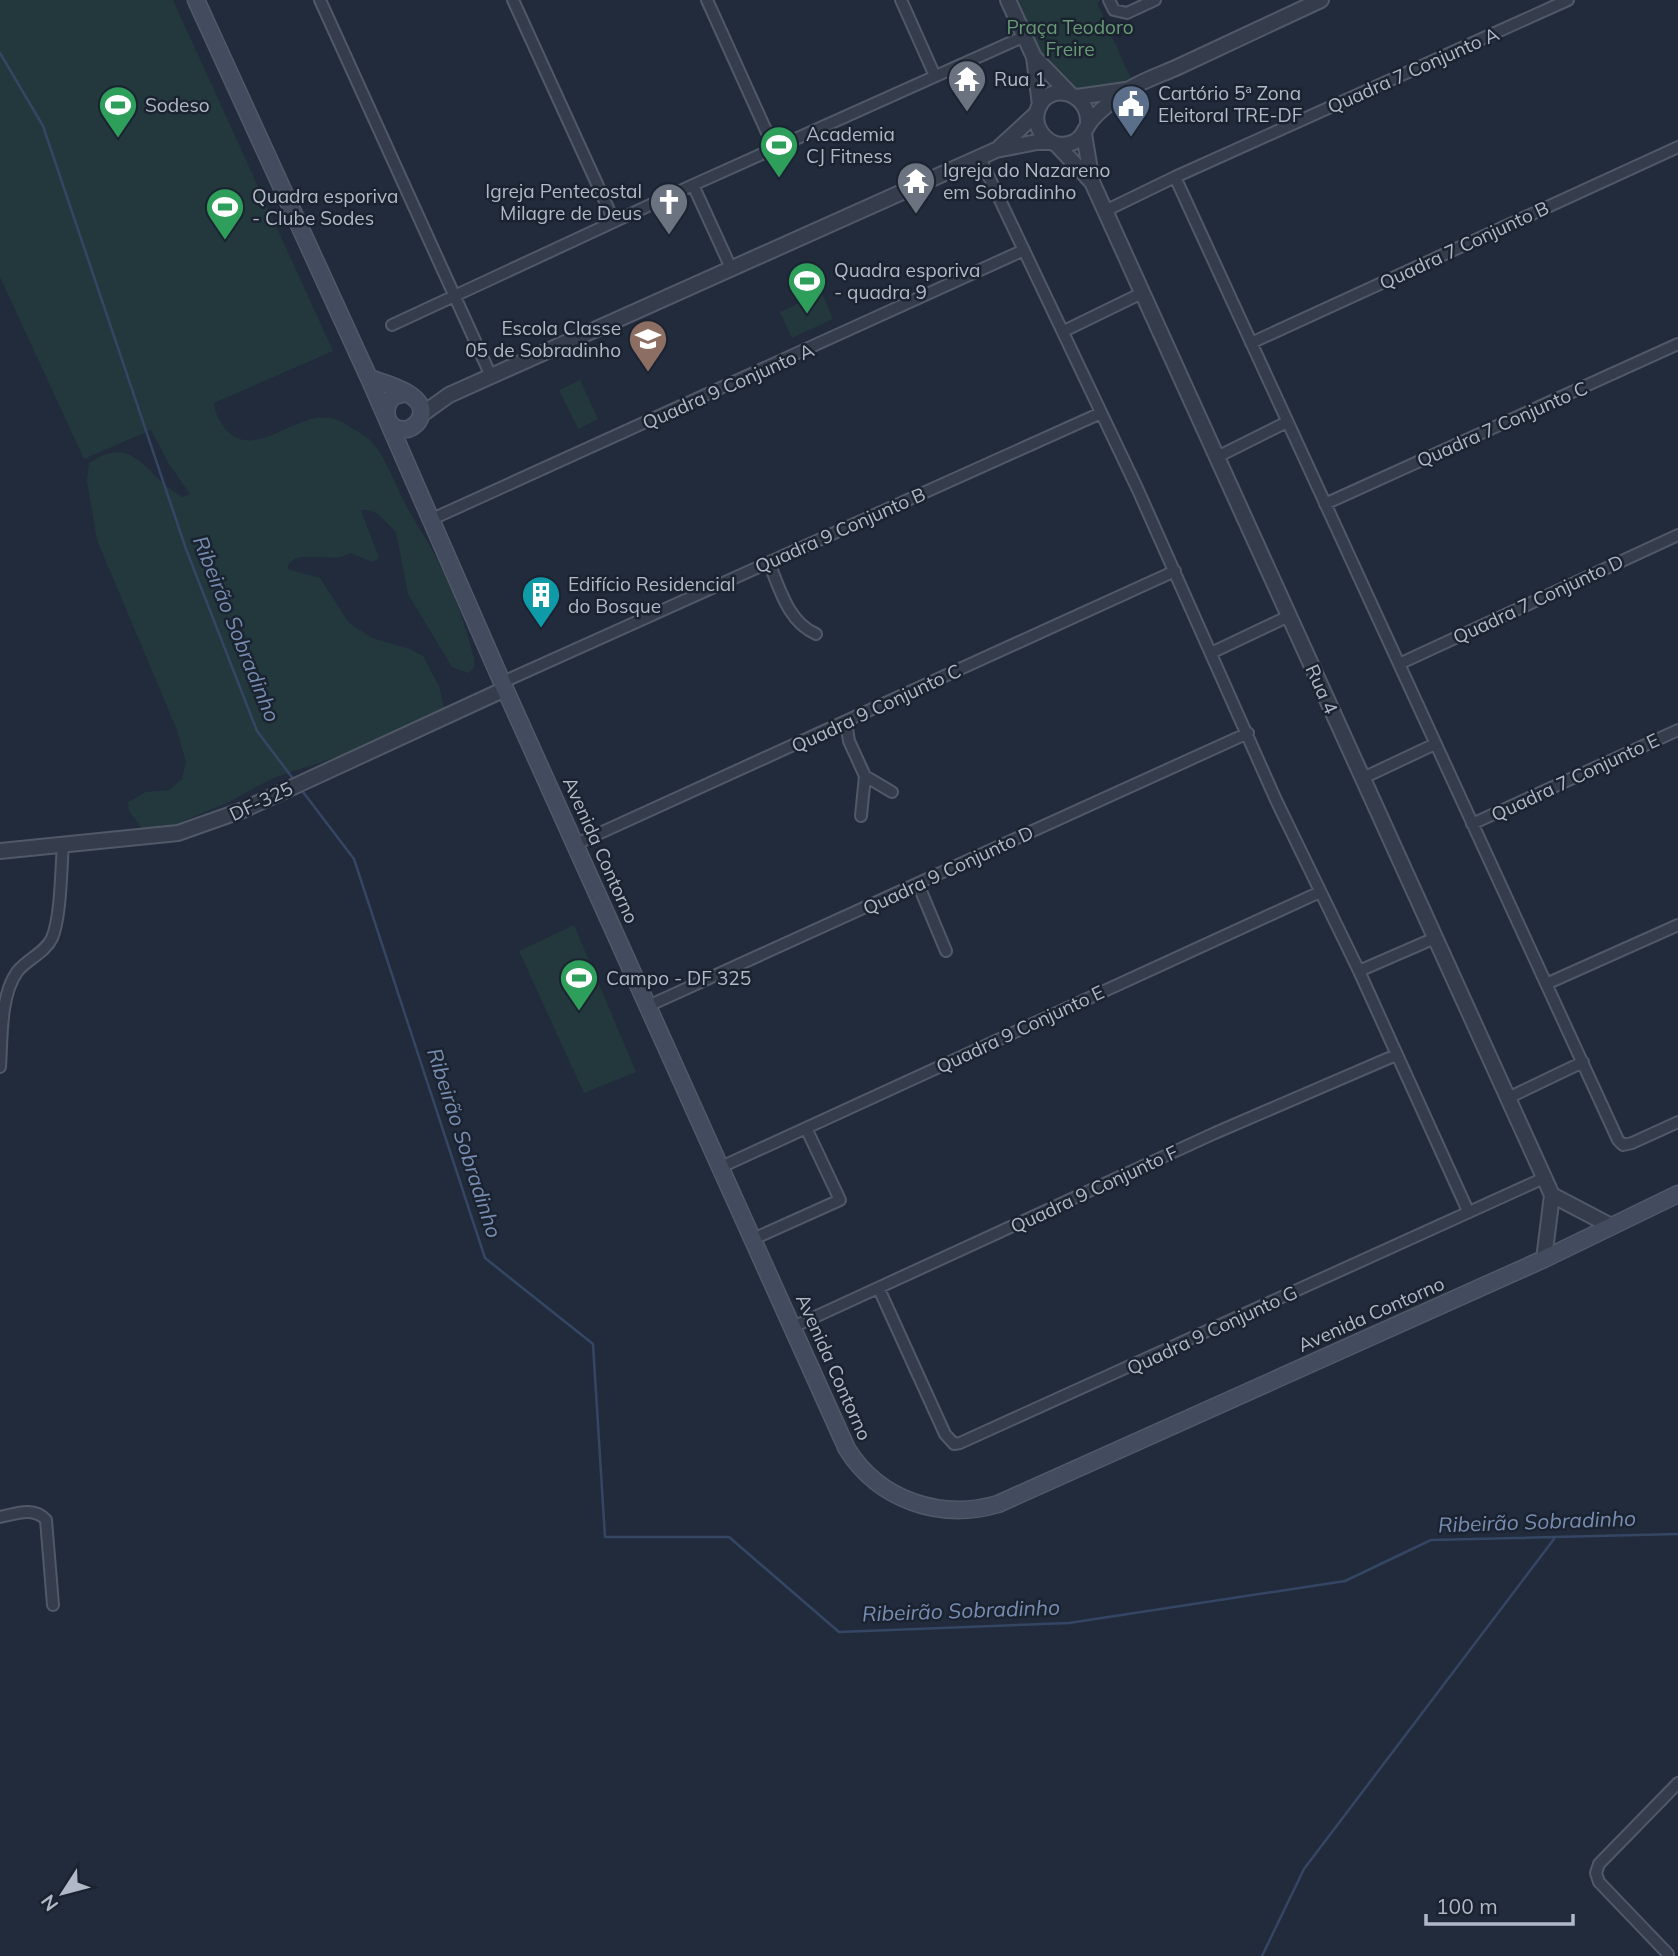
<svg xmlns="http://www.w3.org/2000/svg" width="1678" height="1956" font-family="Mulish,sans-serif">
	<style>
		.green { fill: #23383d }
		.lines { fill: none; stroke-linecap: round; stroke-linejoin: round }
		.stream { stroke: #354664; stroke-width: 2.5 }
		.minor-casing { stroke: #515867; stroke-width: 14 }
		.tertiary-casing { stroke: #515867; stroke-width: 18 }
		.secondary-casing { stroke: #515867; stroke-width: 19 }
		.minor { stroke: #353d4c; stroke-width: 10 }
		.tertiary { stroke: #353d4c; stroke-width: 14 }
		.secondary { stroke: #434c5f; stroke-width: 16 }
		.labels { text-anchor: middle; stroke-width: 5; stroke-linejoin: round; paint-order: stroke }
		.park-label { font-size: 19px; fill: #679a75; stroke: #1b2331 }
		.street-label { font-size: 19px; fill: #b1b8c8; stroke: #1b2331 }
		.poi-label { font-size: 19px; fill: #b1b8c8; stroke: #1b2331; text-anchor: start }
		.water-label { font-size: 21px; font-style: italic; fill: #778db1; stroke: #1b2331 }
	</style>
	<rect width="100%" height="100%" fill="#212b3c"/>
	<path class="green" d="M0 0H173L333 351 214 403C215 413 218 419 224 427 256 468 302 400 342 422 350 427 361 433 369 439 386 455 396 488 408 509 415 523 425 536 432 550 451 584 465 622 474 659V667L468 673 452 667 408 594 396 532 378 514 368 510H361L379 558 373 562 350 553C332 566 293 545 287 569L320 578 349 623 372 638 410 649 423 656 439 686 445 712 433 719 381 737 343 755 273 778 229 802 167 828 143 830 129 811 128 802 146 792 169 790 182 779 186 762 177 730 97 540 87 481 89 463C136 431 145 478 183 497L190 494 169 464 151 430 84 459 0 277Z
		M1012 0H1100L1097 3 1131 79 1107 89 1072 90 1038 60Z
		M822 293 833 319 792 338 780 312Z
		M580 380 598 419 578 429 559 390Z
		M574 925 636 1072 584 1093 519 951Z"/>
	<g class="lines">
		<path class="stream" d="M0 53 43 126 186 549 257 731 294 780
			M300 788 354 859 485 1258 593 1344 605 1537H729L839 1632 1069 1623 1345 1581 1431 1540 1678 1534
			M1262 1956 1304 1869 1554 1539"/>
		<g class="minor-casing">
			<path id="minor" d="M320 0 491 376
				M513 0 614 221
				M707 0 774 148
				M901 0 935 76
				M1109 0 1114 10 1127 13 1155 0
				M980 158 1138 490 1276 800 1359 971 1468 1211
				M1175 177 1618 1140 1623 1145 1632 1143 1678 1122
				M693 185 731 268
				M1105 211 1175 177 1568 0
				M392 325 693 185 1025 36
				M1064 331 1142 293
				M1251 343 1678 147
				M1217 457 1287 422
				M1325 504 1678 344
				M430 520 1024 250
				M769 563C780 589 788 622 816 634
				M1211 653 1289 616
				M1399 664 1678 535
				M503 682 1101 413
				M846 722 849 741 865 776 861 816
				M865 776 892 792
				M1363 778 1435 744
				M1472 824 1678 730
				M576 844 1175 571
				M918 884 946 951
				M1359 971 1435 938
				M1546 984 1678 925
				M648 1006 1248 733
				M0 1067C2 1038 0 996 17 972 27 959 45 953 52 938 61 917 61 869 63 845
				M1508 1098 1583 1062
				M721 1167 1320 892
				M753 1239 840 1200 806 1128
				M879 1289 945 1434 954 1444 960 1443 1544 1178
				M793 1327 1215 1133 1396 1055
				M0 1517C15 1514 34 1506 46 1520L53 1605
				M1668 1954 1599 1882 1596 1873 1599 1864 1678 1783"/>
		</g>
		<g class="tertiary-casing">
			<path id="tertiary" d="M1008 0 1034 57 1040 105
				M1035 58 1069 93
				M1077 97 1126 90
				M1088 124C1090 90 1045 80 1037 112 1033 130 1050 149 1068 144 1082 141 1083 132 1090 122 1098 111 1111 102 1122 94 1139 81 1161 75 1180 66 1227 44 1274 22 1321 0
				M1084 134 1092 182 1552 1195 1544 1259
				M1056 144 1091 181
				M1000 147 1037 113
				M421 415 449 395 996 150 1037 142H1050
				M0 851 178 833 243 810 505 689
				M1552 1195 1611 1226"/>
		</g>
		<g class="secondary-casing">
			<path id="secondary" d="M196 0 369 378 505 689 847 1449C879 1500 940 1521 998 1504L1544 1259 1678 1194
				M369 378C385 384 430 394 420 418 418 423 413 427 408 429 386 433 380 408 394 396L406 393"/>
		</g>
		<use href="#minor" class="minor"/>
		<use href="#tertiary" class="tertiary"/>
		<use href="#secondary" class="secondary"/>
	</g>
	<defs>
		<g id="temple-pin" transform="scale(2.0125)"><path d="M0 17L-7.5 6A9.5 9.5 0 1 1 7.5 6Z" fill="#6b7280" stroke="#1b2331"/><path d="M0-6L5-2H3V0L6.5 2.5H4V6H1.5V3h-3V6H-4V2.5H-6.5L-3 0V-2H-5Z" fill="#fff"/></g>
		<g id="civic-pin" transform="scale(2.0125)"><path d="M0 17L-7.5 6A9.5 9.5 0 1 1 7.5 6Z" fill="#5c6f8a" stroke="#1b2331"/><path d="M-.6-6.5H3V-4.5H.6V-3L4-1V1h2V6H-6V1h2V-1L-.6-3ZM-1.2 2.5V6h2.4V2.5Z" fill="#fff"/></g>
		<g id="stadium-pin" transform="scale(2.0125)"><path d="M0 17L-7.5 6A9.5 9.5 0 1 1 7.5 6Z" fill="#2e9e5b" stroke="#1b2331"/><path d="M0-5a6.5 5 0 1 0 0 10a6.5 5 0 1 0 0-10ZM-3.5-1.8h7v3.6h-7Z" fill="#fff"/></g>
		<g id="church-pin" transform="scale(2.0125)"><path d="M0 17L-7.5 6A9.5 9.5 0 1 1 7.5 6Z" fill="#6b7280" stroke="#1b2331"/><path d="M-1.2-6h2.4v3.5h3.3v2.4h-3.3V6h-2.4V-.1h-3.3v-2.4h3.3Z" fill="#fff"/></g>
		<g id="school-pin" transform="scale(2.0125)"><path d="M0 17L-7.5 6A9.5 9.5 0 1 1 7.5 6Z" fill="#8d6e63" stroke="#1b2331"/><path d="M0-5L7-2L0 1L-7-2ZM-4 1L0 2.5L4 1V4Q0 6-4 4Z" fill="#fff"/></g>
		<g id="building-pin" transform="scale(2.0125)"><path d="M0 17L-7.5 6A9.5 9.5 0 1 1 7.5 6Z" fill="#0f9aa8" stroke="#1b2331"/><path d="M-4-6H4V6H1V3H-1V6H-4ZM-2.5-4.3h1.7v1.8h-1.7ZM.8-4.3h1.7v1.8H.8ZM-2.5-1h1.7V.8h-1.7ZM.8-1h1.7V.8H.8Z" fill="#fff"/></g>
	</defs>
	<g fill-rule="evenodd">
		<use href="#temple-pin" x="967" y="79"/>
		<use href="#civic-pin" x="1131" y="104"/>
		<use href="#stadium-pin" x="118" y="105"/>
		<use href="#stadium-pin" x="779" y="145"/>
		<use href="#temple-pin" x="916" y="181"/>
		<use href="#church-pin" x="669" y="202"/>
		<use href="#stadium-pin" x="225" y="207"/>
		<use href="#stadium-pin" x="807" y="281"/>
		<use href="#school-pin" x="648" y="339"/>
		<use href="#building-pin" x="541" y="595"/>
		<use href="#stadium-pin" x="579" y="978"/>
	</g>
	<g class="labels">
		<g class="park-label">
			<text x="1070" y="34">Praça Teodoro<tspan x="1070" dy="22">Freire</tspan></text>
		</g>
		<g class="street-label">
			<text transform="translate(1413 70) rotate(-24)" y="7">Quadra 7 Conjunto A</text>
			<text transform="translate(1464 245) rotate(-25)" y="7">Quadra 7 Conjunto B</text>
			<text transform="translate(728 386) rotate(-24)" y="7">Quadra 9 Conjunto A</text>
			<text transform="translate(1502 424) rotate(-24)" y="7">Quadra 7 Conjunto C</text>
			<text transform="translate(840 530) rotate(-24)" y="7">Quadra 9 Conjunto B</text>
			<text transform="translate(1538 599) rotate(-25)" y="7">Quadra 7 Conjunto D</text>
			<text transform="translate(1322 689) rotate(66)" y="7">Rua 4</text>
			<text transform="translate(876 708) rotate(-25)" y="7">Quadra 9 Conjunto C</text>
			<text transform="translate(1575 777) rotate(-25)" y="7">Quadra 7 Conjunto E</text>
			<text transform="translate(261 801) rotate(-25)" y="7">DF-325</text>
			<text transform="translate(601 850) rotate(66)" y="7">Avenida Contorno</text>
			<text transform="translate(948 870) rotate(-25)" y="7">Quadra 9 Conjunto D</text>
			<text transform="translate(1020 1029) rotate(-25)" y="7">Quadra 9 Conjunto E</text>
			<text transform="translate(1094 1189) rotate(-25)" y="7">Quadra 9 Conjunto F</text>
			<text transform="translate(1371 1314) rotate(-24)" y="7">Avenida Contorno</text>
			<text transform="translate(1212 1330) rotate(-25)" y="7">Quadra 9 Conjunto G</text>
			<text transform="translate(834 1367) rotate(66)" y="7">Avenida Contorno</text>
		</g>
		<g class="poi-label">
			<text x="994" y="86">Rua 1</text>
			<text x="1158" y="100">Cartório 5ª Zona<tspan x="1158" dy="22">Eleitoral TRE-DF</tspan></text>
			<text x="145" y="112">Sodeso</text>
			<text x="806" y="141">Academia<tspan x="806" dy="22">CJ Fitness</tspan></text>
			<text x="943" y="177">Igreja do Nazareno<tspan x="943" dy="22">em Sobradinho</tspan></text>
			<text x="642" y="198" text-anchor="end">Igreja Pentecostal<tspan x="642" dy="22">Milagre de Deus</tspan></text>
			<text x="252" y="203">Quadra esporiva<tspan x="252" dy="22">- Clube Sodes</tspan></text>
			<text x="834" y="277">Quadra esporiva<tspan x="834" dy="22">- quadra 9</tspan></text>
			<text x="621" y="335" text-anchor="end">Escola Classe<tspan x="621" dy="22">05 de Sobradinho</tspan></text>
			<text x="568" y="591">Edifício Residencial<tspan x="568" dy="22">do Bosque</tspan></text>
			<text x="606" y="985">Campo - DF 325</text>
		</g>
		<g class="water-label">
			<text transform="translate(236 629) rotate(68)" y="7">Ribeirão Sobradinho</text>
			<text transform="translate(464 1143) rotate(72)" y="7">Ribeirão Sobradinho</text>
			<text transform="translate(1537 1522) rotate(-2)" y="7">Ribeirão Sobradinho</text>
			<text transform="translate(961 1611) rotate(-2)" y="7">Ribeirão Sobradinho</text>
		</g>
	</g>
	<g transform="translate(63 1893) rotate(234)" stroke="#1b2331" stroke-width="5" paint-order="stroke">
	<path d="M0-5L12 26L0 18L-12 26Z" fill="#b1b8c8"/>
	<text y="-10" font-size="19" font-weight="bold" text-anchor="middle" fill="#b1b8c8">N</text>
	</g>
	<path d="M1426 1914v10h147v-10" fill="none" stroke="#b1b8c8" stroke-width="3.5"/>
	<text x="1436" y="1914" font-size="21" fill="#b1b8c8" stroke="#1b2331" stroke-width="5" paint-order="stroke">100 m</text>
</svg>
